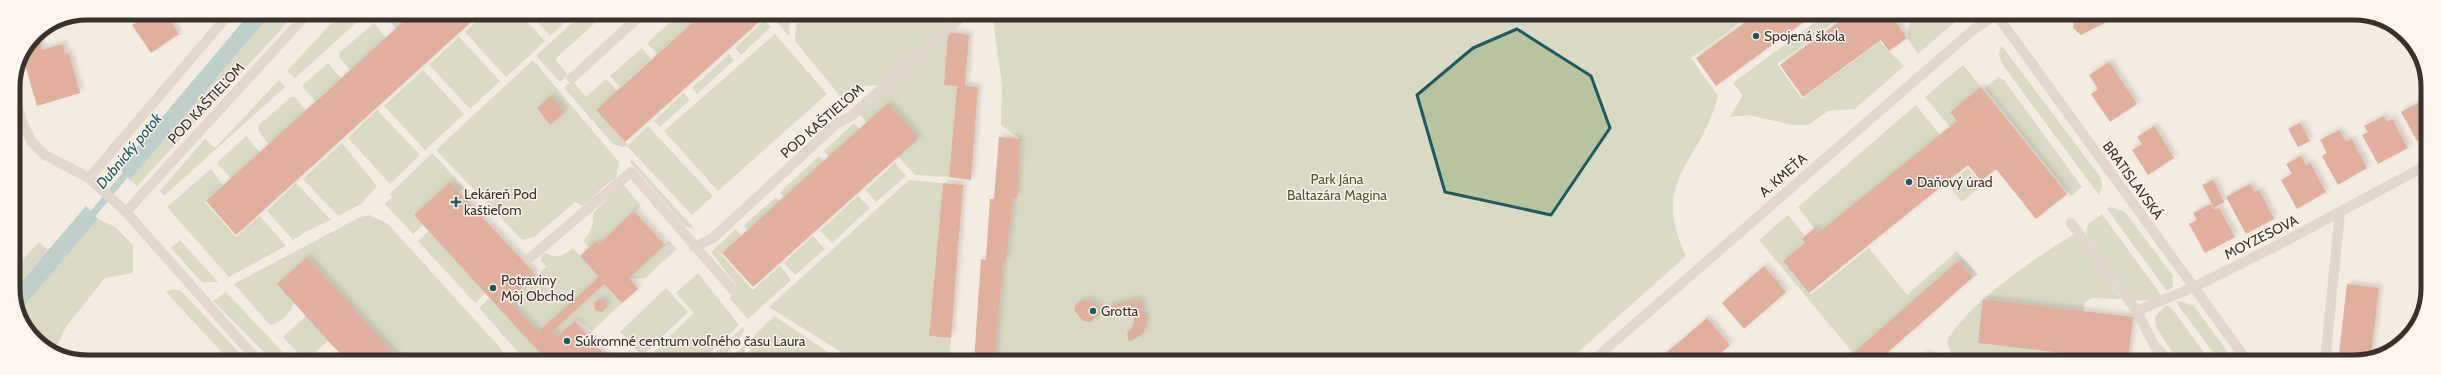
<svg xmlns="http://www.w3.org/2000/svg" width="2441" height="375" font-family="Cabin,sans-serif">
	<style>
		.green { fill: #b8c4a0 }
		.water { fill: #7fb0b2 }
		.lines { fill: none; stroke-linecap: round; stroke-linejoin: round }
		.stream { stroke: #7fb0b2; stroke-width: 7 }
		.building { fill: #c8694b; filter: url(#shadow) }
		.street { stroke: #cdbbac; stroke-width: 10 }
		.marked { fill: none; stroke: #1f5a5e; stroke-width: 3; stroke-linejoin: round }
		.poi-dot { fill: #1f5a5e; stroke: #fbf5ee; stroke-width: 1.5 }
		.labels { text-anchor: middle; stroke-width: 3; stroke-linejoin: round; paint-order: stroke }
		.poi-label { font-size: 14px; fill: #3b302b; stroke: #fbf5ee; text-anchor: start }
		.street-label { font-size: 14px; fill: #3b302b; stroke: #fbf5ee }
		.park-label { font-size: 14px; fill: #4a5a2e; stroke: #fbf5ee }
		.water-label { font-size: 15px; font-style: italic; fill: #1f5a5e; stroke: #fbf5ee }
		.rim { fill: none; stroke: #3b302b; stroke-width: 5 }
	</style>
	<defs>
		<filter id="shadow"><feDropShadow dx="3.5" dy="-3.5" stdDeviation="2" flood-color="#0004"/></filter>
	</defs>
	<rect width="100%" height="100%" fill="#f4ebe1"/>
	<path class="green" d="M272 13H296L137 186 130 180Z
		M341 13H367L295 78 287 71Z
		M385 13H413L396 29 385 16Z
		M485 13H519L545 41 506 77 465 32Z
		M530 13H575L550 36Z
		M583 13H606L555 59 568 75 560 82 536 56Z
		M680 13H691L696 19 657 54 647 43Z
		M773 13H790L789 36 771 15Z
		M797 13H939L948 24 883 85 864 86 845 102 795 41Z
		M988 13H1753L1691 58 1718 96C1701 164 1649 177 1686 256L1567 362H995L1003 261H1006L1013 198H1017L1020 139 1001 125 1002 86 993 19Z
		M1827 13H1846L1777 64 1802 99 1880 42 1904 66 1855 109 1828 111 1808 125H1793L1748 115 1730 117 1743 95 1733 83Z
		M1902 13 1964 14 1918 54 1907 38 1909 23Z
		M765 20 771 27 741 55 735 48Z
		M374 23 386 38 350 70 339 57 340 52Z
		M948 32 944 85 957 86 949 177 915 175 859 114Z
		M775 34 827 94 718 191 664 131Z
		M459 37 500 81 470 109 429 65Z
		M2002 46 2101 178 2102 186 2099 195 2008 72C2002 63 1995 55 2002 46Z
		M642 48 651 59 620 87 610 76Z
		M729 54 734 60 697 94 692 88Z
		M533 60 619 162 616 178C602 185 595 198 582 206L575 202 534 237 522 240 436 150Z
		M328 63 341 78 315 101 302 86Z
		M1963 65 1981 87 1950 112 1957 121 1950 127 1925 97Z
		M423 70 464 114 425 150 384 106Z
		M1998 77 2004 80 2082 187 2071 196 1985 88Z
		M606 79 617 91 596 110 625 142 628 145 648 126 713 196 692 215 627 146 622 147 613 144 564 88 572 80 586 97Z
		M279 80 285 87 164 196 160 191 205 139 215 148Z
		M684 93 690 100 660 127 654 121Z
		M291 97H295L306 111 269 145 258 130 259 125Z
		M1916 105 1940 135 1818 233 1798 207Z
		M377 110 420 155 390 184 348 138Z
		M854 123 859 129 829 157 824 151Z
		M246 136 261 154 232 180 217 163Z
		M342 143 377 186 361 204 338 216 303 179Z
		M432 153 465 188 460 192 450 182 414 215 423 225 413 234 385 204 392 197 390 194Z
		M819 156 824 161 784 197 780 192Z
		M631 159 695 229 685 226 630 162Z
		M895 163 906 176 876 202 866 190Z
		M1968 168 1982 185 1962 202 1948 185Z
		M211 169 223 185 205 202 236 237 260 216 286 246 229 277 167 207Z
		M909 180 943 183 929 336 951 338 949 362 901 359 900 362H857L769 307Z
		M296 183 331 220 307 231 293 240 267 211Z
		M623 184 641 206 599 244 596 241 589 248 583 241C591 234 594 223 593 213Z
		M858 196 870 208 832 243 820 231Z
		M776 197 780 201 747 230 744 225Z
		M2111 207 2125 212 2173 276V287L2167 291 2107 209Z
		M2102 214 2161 295 2153 301 2133 300 2086 234 2088 224Z
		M369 215 388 224 513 362 401 361 307 258C301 281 298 319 270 325L234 284 360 217Z
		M1788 215 1805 236 1802 239 1805 243 1783 261 1811 295 1869 248 1907 295 1957 251 1978 275 1973 277 1958 261 1853 353 1759 240Z
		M98 219 115 227 133 245V273L105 278 66 327 54 351 38 344 19 312Z
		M736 229 741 235 721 254 753 290 780 266 791 280 748 319 729 298 739 289 711 252Z
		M429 231 486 293 475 303 418 241Z
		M2075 234 2121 299 2092 298 2085 302 2083 311 1984 299 1978 343 2131 362H1959L1951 352 1947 342C1963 307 2041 253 2075 234Z
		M813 236 825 249 795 275 784 263Z
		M180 240 218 282H202L171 248Z
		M669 240 677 249 644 279 629 278Z
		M39 242 48 250 15 289V268Z
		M573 248 599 277 538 332 509 301 546 267 541 261 542 256 546 253C556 260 565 255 573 248Z
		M698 273 739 325 700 362H643L694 313 676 293Z
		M604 284 622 303 592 331 580 321H575L558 336 553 331Z
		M666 288 688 312 642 356 620 332Z
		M173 289 181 291 247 361H230L166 292Z
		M226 292 291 361H273L213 301Z
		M490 297 548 362H527L479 308Z
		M2180 301 2194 306 2235 362H2220L2176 302Z
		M2165 306H2170L2211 362H2179L2156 327 2155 317Z
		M306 316 328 341 305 361 283 337Z
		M774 316 843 362H750V340Z
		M743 327 744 331 738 341 717 362H706Z
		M745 345V362H726Z"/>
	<path class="water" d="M250 13H272L130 180 119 168Z
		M86 206 98 219 19 312 15 307V289Z"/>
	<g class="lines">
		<path class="stream" d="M87 221 130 169"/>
	</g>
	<path class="building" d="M151 13H174L177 17 171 21 179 34 151 53 132 25Z
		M413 13H481L236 235 206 201Z
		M703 13H769L625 142 596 110Z
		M1758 13H1816L1716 86 1696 58Z
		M1851 13H1889L1907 38 1889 51 1881 40 1803 97 1780 65Z
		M2075 14H2122L2081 35 2073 28Z
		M948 32 969 35 965 86 978 87 971 180 949 177 957 86 944 85Z
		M37 33 42 50 63 44 65 54 69 53 80 93 37 106 22 54Z
		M2418 58 2427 72V82L2415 60Z
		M2109 62 2137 104 2110 122 2091 94 2098 89 2089 75Z
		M1981 87 2067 194 2036 219 1996 169 1981 181 1968 165 1809 293 1783 261 1805 243 1802 239 1805 236 1815 228 1818 233 1957 121 1950 112Z
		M551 96 565 112 550 125 537 108Z
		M2427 98V136L2417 141 2401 112Z
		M888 103 919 138 753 287 722 253Z
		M2384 116 2387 122 2392 119 2408 148 2378 164 2362 135 2368 132 2364 126Z
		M2300 123 2310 141 2298 147 2288 129Z
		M2154 126 2174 158 2148 175 2132 150 2142 144 2137 137Z
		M2339 130 2346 142 2352 139 2367 168 2338 185 2322 156 2327 153 2320 140Z
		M999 137 1020 139 1017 198H1013L1006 261H1003L995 362 974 361 981 259 986 260 990 199H994Z
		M2301 156 2306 166 2310 163 2326 192 2297 209 2281 180 2292 174 2286 164Z
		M2213 180 2224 202 2214 208 2202 185Z
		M450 182 536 275 509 301 538 332 599 277 580 256 596 241 599 244 634 211 665 245 629 278 638 289 622 303 604 284 553 331 558 336 575 321 611 362H548L414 215Z
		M943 183 963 185 951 338 929 336Z
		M2250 184 2255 192 2259 190 2274 219 2246 234 2226 197Z
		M2211 204 2214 210 2219 208 2235 237 2205 253 2189 224 2197 220 2193 213Z
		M307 257 401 361H348L328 341 277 284Z
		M1958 261 1973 277 1886 354 1876 362H1843Z
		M1764 266 1786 292 1744 329 1722 303Z
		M2347 284 2379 288 2371 355 2354 362H2338Z
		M599 299 606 301 607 307 602 312 595 310 594 303Z
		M1135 299 1143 303 1142 309 1147 319 1143 334 1129 342 1127 332 1132 328 1134 321 1132 313 1109 317 1108 315 1100 313 1091 322 1083 321 1074 310 1076 304 1083 300 1091 301 1100 308 1108 309V305L1120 304Z
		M1983 299 2133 317 2128 361 1978 343Z
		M1707 318 1730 345 1711 362H1660L1658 360Z
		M1927 353 1935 362H1916L1918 360Z"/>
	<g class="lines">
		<path class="street" d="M1996 14 2248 362
			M572 78 643 13
			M13 93 23 124 32 142 45 155 89 178 126 212 258 361
			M89 178 230 13
			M126 212 308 13
			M2071 223 2137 311 2154 345 2170 362
			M694 247 713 238 836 124 851 116 966 13
			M531 257 631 172 734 291
			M2424 305 2427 273
			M2137 311 2194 287 2278 245 2427 165
			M1591 362 1973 30 1997 14
			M2325 362 2340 212"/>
	</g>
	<path d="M0 0H2441V375H0ZM1517 29 1591 76 1610 128 1551 215 1445 192 1417 95 1473 48Z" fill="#f4ebe1" fill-opacity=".55" fill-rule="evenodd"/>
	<path class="marked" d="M1517 29 1591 76 1610 128 1551 215 1445 192 1417 95 1473 48Z"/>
	<g class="poi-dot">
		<circle cx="1756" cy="36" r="4"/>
		<circle cx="1909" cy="182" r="4"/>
		<path d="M454 196h4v4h4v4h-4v4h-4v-4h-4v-4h4z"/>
		<circle cx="493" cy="288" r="4"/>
		<circle cx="1093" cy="311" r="4"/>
		<circle cx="567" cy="341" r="4"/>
	</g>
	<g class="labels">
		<g class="poi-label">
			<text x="1764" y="41">Spojená škola</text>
			<text x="1917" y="187">Daňový úrad</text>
			<text x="464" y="199">Lekáreň Pod<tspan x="464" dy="16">kaštieľom</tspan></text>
			<text x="501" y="285">Potraviny<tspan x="501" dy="16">Môj Obchod</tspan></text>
			<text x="1101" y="316">Grotta</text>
			<text x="575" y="346">Súkromné centrum voľného času Laura</text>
		</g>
		<g class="street-label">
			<text transform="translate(206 103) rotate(-47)" y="5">POD KAŠTIEĽOM</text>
			<text transform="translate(822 121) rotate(-41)" y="5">POD KAŠTIEĽOM</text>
			<text transform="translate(1783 175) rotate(-41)" y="5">A. KMEŤA</text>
			<text transform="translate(2133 180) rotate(54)" y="5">BRATISLAVSKÁ</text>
			<text transform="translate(2261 237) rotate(-27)" y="5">MOYZESOVA</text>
		</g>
		<g class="park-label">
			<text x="1337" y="184">Park Jána<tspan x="1337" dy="16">Baltazára Magina</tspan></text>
		</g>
		<g class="water-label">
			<text transform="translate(129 151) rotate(-50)" y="5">Dubnický potok</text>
		</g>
	</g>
	<path d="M0 0H2441V375H0ZM87 20H2354A67 67 0 0 1 2421 87V288A67 67 0 0 1 2354 355H87A67 67 0 0 1 20 288V87A67 67 0 0 1 87 20Z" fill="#fbf5ee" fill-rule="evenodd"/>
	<path class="rim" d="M87 20H2354A67 67 0 0 1 2421 87V288A67 67 0 0 1 2354 355H87A67 67 0 0 1 20 288V87A67 67 0 0 1 87 20Z"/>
</svg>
